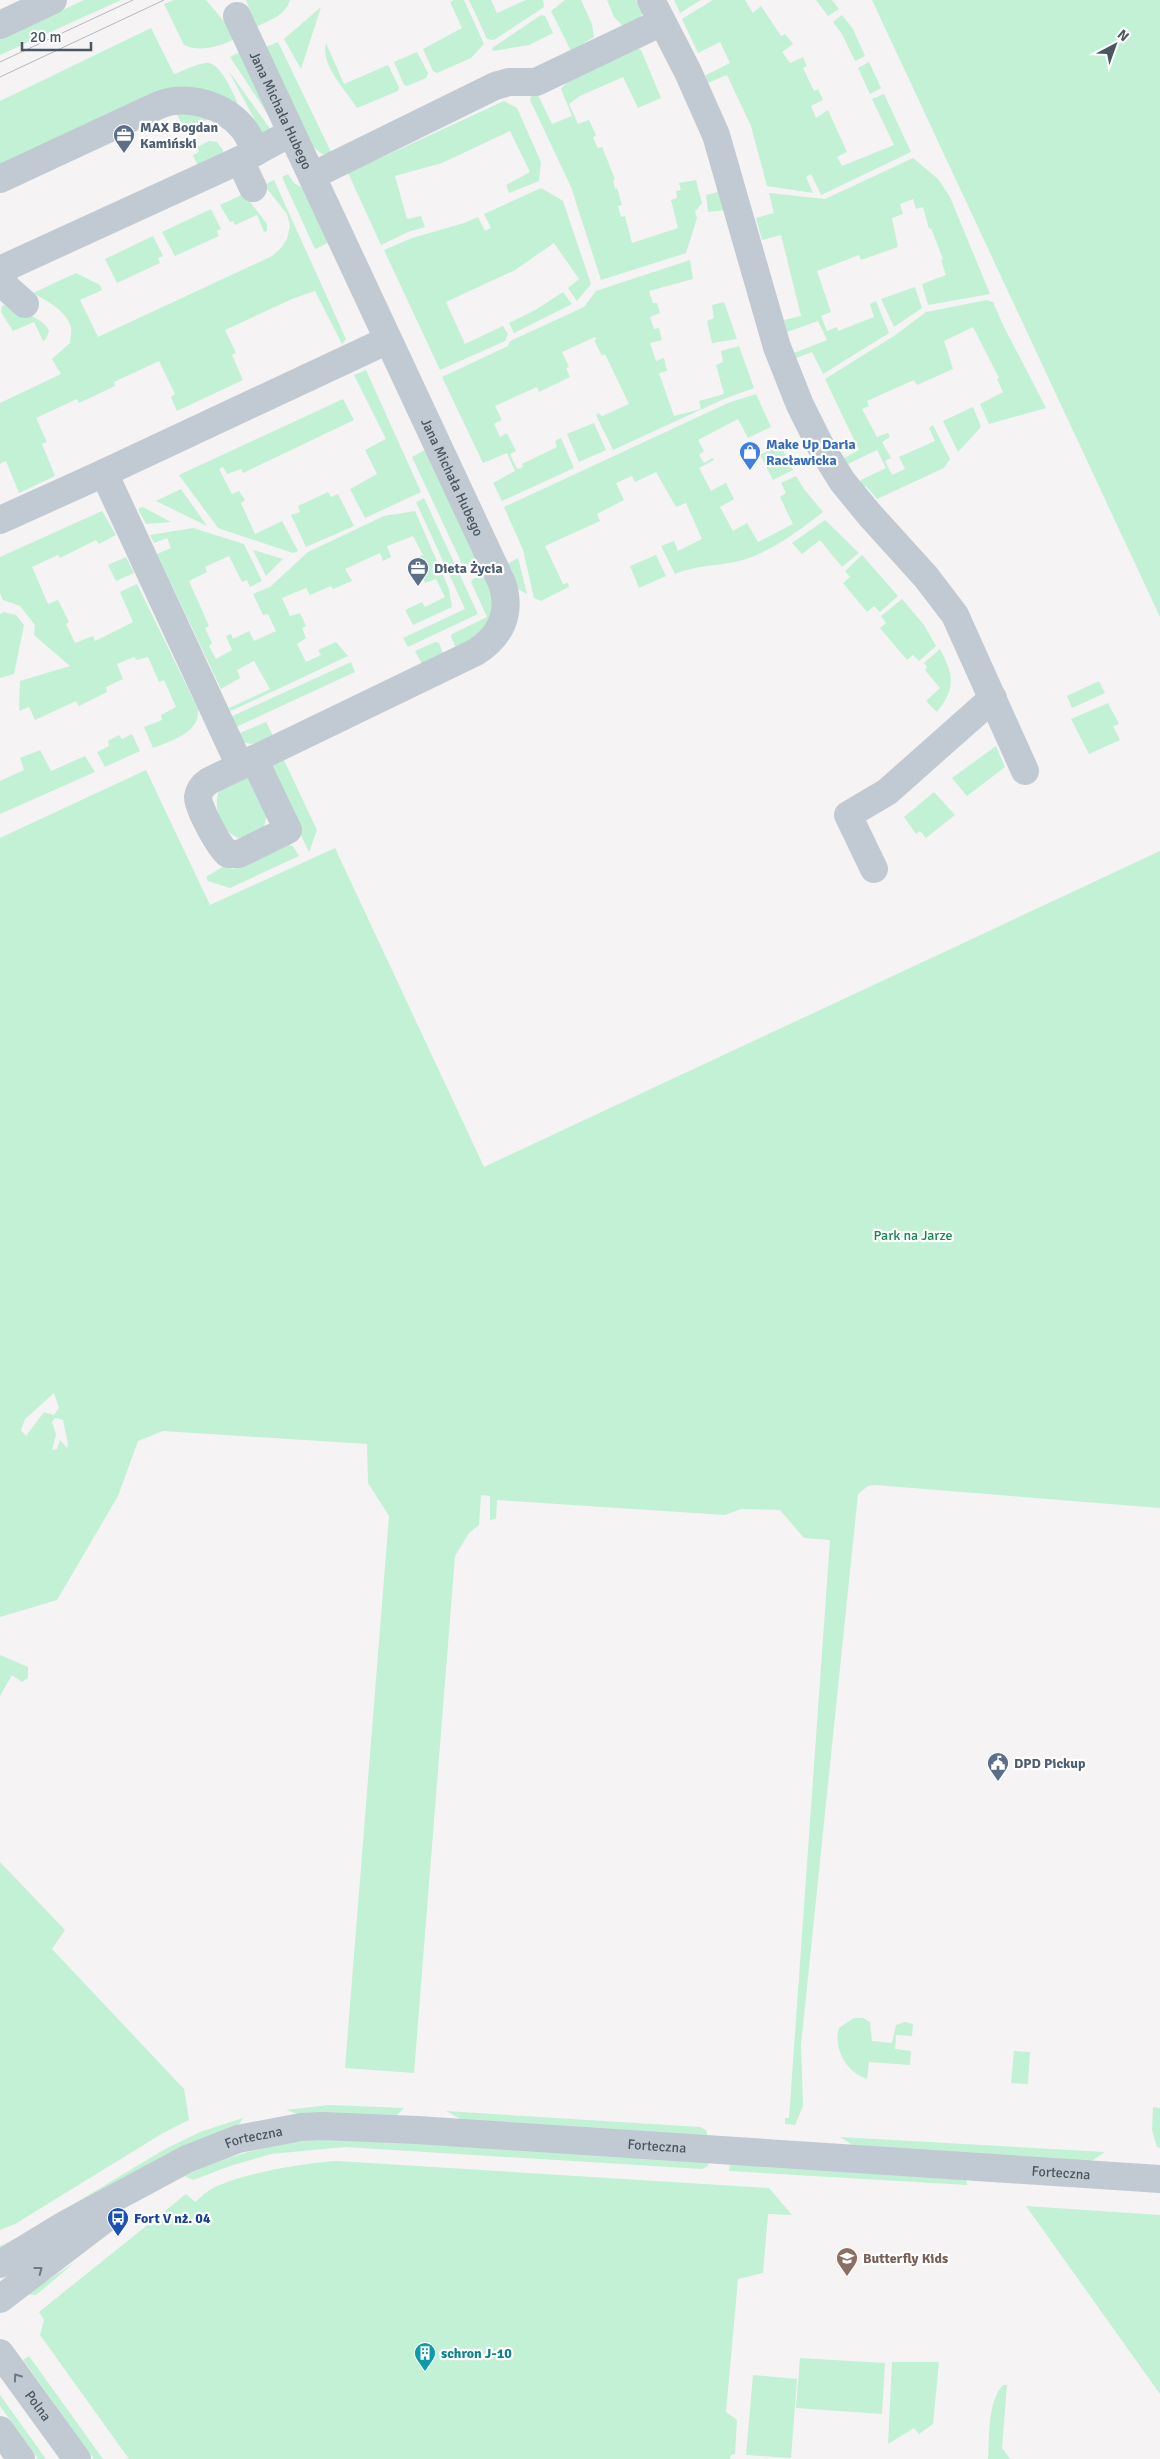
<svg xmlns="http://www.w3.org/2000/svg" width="1160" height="2459" font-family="Signika,sans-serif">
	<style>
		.green { fill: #c3f1d5; fill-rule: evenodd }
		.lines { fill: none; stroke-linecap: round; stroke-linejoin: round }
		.minor { stroke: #c1cad2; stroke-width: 28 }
		.tram { stroke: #b5b8bd; stroke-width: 1 }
		.oneway { stroke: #6e7983 }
		.labels { text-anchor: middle; stroke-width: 4.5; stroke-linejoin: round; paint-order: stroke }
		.street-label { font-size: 14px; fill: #4a5661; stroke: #fff }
		.service-label { font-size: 14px; font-weight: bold; fill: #4e5e75; stroke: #fff; text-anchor: start }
		.shop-label { font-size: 14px; font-weight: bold; fill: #366cbe; stroke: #fff; text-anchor: start }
		.park-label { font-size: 14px; fill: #17864f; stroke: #fff }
		.transit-label { font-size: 14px; font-weight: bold; fill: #164399; stroke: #fff; text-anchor: start }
		.education-label { font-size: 14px; font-weight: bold; fill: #785e54; stroke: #fff; text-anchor: start }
		.culture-label { font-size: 14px; font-weight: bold; fill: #0d838f; stroke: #fff; text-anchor: start }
	</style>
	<rect width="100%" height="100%" fill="#f5f3f3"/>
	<path class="green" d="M84 0H121L0 55V39Z
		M174 0H206L227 25 235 39C220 46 200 53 184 45L164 4Z
		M246 0H290C285 16 270 20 256 27Z
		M454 0H464L484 44 471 58 437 73 433 71 423 49 462 28 450 2Z
		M469 0H491L497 13 526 0H543L544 7 494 40 487 39Z
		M565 0H581L592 24 594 37 571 51 551 11Z
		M607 0H636L643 13 638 20 623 26 614 17Z
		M674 0H701L680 13Z
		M713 0H745L753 13 761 6 781 36 785 34 793 44 782 52 790 63 803 57 807 66 803 68 814 91 818 89 823 100 811 106 816 118 828 110 847 152 837 157 842 166 894 145 872 99 884 94 911 152 821 195 811 174 806 177 813 193 767 186 751 126 727 75 705 84 706 75 730 63 720 42 698 53 682 19Z
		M816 0H832L839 9 828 16Z
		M872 0H1160V617Z
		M321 7 301 69 284 39Z
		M541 15 545 16 553 33 529 45 493 51 492 48Z
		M842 15 853 29 865 56 855 61 842 34 833 22Z
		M151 28 174 74C183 71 197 63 208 63 223 64 236 101 243 114L190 95 0 165V101Z
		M278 42 332 154H322L312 146 266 47Z
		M326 43 344 84 388 65 399 87 398 91 357 108C346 90 320 65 326 43Z
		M638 49 641 50 661 98 638 108 623 77 580 96 569 104 578 124 589 120 596 135 593 138 598 148 602 147 615 179 613 180 615 189 617 188 622 205 618 206 621 217 625 216 632 243 678 228 671 200 677 198 676 191 681 190 679 183 696 180 702 203 695 212 697 218 686 253 601 280 571 187 530 100 533 91 539 97 552 124 572 116 561 89 569 80Z
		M242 51 274 124 230 57Z
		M417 52 428 73 426 78 407 86 404 85 394 62Z
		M869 62 881 88 870 94 858 68Z
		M228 70 271 130 263 135Z
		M504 101 517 108 541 162 539 181 509 193 506 185 530 172 510 131 442 163 395 176 407 219 421 216 425 227 408 232 381 245 348 173Z
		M183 106 209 119 184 129 175 110Z
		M209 141 217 142 223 150 222 154 198 166 193 155 199 152 197 147Z
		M913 158 938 179 950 197 990 294 928 305 922 284 946 275 941 260 943 259 931 228 929 229 923 207 916 209 913 199 900 204 903 214 892 218 898 247 861 260 859 255 817 271 831 312 821 316 827 331 837 327 838 331 874 317 870 304 876 301 889 333 823 374 812 352 796 358 794 353 827 340 818 321 787 332 784 320 801 316 781 235 762 240 756 218 774 213 769 193 825 199Z
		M288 174 294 183 306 190 330 242 315 249 282 177Z
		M274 180 346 339 342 344 315 291 292 299 225 330 236 353 232 355 243 380 177 411 171 397 175 394 159 361 114 382 115 386 79 403 77 399 36 418 47 442 42 444 55 476 19 493 6 461 0 464V403L61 374 52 359 70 343C70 339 72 332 71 327 66 310 47 301 33 293L76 273 100 285 102 290 80 300 98 337 272 256 281 248 287 239 290 226 287 214 264 185Z
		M541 188 563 201 591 284 577 301 568 288 579 279 554 243 515 270 446 302 465 344 503 326 508 334 505 341 440 370 384 250 412 238 464 223 478 217 485 231 491 228 484 214Z
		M722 191 726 210 708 212 706 195Z
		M244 194 267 224V231L264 232 257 215 235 225 233 221 230 222 220 205Z
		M211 209 221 229 217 231 219 236 175 256 162 232Z
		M153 236 163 256 158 258 160 263 117 283 105 259Z
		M690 260 693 279 649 291 653 303H657L660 313 650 317 654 329 659 328 662 340 650 343 656 361 664 358 667 371 659 373 674 416 701 409 699 401 724 394 716 365 723 362 721 351 739 346 754 388 724 399 613 450 596 415 599 413 602 416 629 404 605 354 602 356 594 340 597 339 595 337 562 352 569 367 566 368 570 377 539 392 537 387 495 406 502 420 494 424 500 437 507 433 516 451 510 454 517 469 523 467 522 464 557 447 555 441 561 438 574 468 502 501 493 483 515 471 507 453 483 463 442 377 508 346 510 341 584 307 596 291Z
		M915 287 922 308 894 327 881 299Z
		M563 292 572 304 514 333 509 323 537 309Z
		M987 300 993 302 1003 325 1046 408 989 424 980 404 1003 392 997 379 999 378 973 327 944 341 953 369 917 385 914 380 867 401 869 406 862 409 877 437 888 433 890 437 882 442 891 458 885 461 892 475 905 469 899 457 935 441 929 428 933 425 950 459 944 468 877 499 866 486 861 487V480L886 468 877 450 848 464 842 459 859 450 825 379 894 336 926 312Z
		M724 302 737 339 712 343 707 321 714 318 712 305Z
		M8 303C19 313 44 317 49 331L46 339 43 341 34 322 13 331 1 312 2 306Z
		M366 370 421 492 365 518 350 489 377 474 365 450 386 439 354 375Z
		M756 394 771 427 748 438 738 419 698 440 704 451 699 455 704 463 713 458 714 460 699 468 711 491 726 483 734 499 720 507 733 531 747 523 758 542 793 524 780 497 786 493 781 483 796 476 804 489 823 512C799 531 769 553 739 561 717 566 696 565 675 574L661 546 674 541 678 551 702 539 686 503 676 507 656 472 635 482 632 476 616 483 624 500 597 514 600 521 545 546 563 584 568 583 569 587 541 601 534 598 523 550 504 507 728 403Z
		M343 399 354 420 243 473 241 469 227 474 223 467 219 469 232 494 239 491 245 500 241 503 255 534 282 521 298 551 293 553 218 528 179 475Z
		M973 407 981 427 958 452 943 421Z
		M594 423 606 450 579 462 567 434Z
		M780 444 793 470 773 480 760 455Z
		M427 449 479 561 466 567 463 566 412 457Z
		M181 489 207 526 156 501Z
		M328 492 331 497 338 494 354 526 306 547 291 515 300 512 298 506Z
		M424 498 478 614 408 647 403 638 465 609 416 502Z
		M143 507 171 522 146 524 138 509Z
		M102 511 116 535 99 544 96 540 60 558 58 555 32 567 48 604 58 600 69 622 66 624 75 643 93 636 95 641 133 622 120 592 137 584 198 709C200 733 172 740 153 748L144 727 162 720 161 715 176 707 164 680 159 682 148 657 137 660 134 657 117 664 123 679 106 687 107 692 79 706 76 701 35 720 29 707 19 711 20 681 70 666 34 635 35 625 20 606 3 600 0 593V557Z
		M415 511 449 589 452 607 413 625 405 610 422 602 425 607 445 597 436 579 425 583 414 559 423 555 413 536 387 546 391 557 383 561 380 553 345 569 352 581 333 589 331 586 310 595 306 588 282 598 290 616 300 613 306 626 302 628 306 638 297 644 306 662 321 655 318 650 336 642 348 656 231 711 229 708 270 689 254 661 237 670 240 678 221 689 157 554 171 548 167 538 154 543 150 535 193 528 244 544 262 581 250 587 247 580 242 582 229 556 205 567 207 572 189 581 209 626 205 628 212 643 209 646 216 659 232 650 226 636 231 634 233 639 249 631 254 641 276 631 268 614 263 615 253 594 270 587 308 552 384 516Z
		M825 520 859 553 842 567 820 540 802 554 792 543Z
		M253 550 283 559 266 576Z
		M656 555 666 576 639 588 630 566Z
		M862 555 898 596 880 612 874 606 867 612 843 583 850 577 845 571Z
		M126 557 134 573 116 581 108 565Z
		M518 558 527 594 514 587 505 565Z
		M485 573 495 598 490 626 457 650 451 637 452 634 487 617 471 582 473 579Z
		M902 599 924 625 936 646 919 661 913 655 907 660 880 628 886 623 881 616Z
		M4 612 16 615 24 625 14 674 0 678V614Z
		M435 642 439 643 444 656 423 666 415 651Z
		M940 649C954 675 956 688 937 712L926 701 940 688 925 670 927 667 924 663Z
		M351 662 355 672 234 728 228 718Z
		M1099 681 1105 693 1072 708 1067 696Z
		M1108 703 1119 724 1113 726 1120 740 1089 754 1071 719Z
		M266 722 273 736C257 744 249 749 235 735Z
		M132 734 140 751 105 767 97 752 109 746 108 741 119 735 122 739Z
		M996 746 1005 767 967 796 952 778Z
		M40 750 51 771 85 756 95 772 0 814V781L24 770 20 758Z
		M282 756 317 830 309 852 271 773 273 764Z
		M146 770 210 905 335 848 484 1167 1160 851V1508L875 1485 868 1486 858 1494 801 2045 803 2106 795 2125 785 2124V2118H789L830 1540 804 1538 780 1510 741 1509 725 1515 497 1500 496 1519 490 1520V1496L481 1495 479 1525 469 1533 455 1556 414 2073 345 2068 389 1516 368 1483 367 1444 163 1431 138 1441 118 1496 57 1600 0 1617V838ZM54 1393 59 1408 54 1415 44 1412 26 1436 21 1430 25 1419ZM55 1418 63 1420 68 1444 67 1448 60 1440 57 1449 52 1450 56 1434 52 1422Z
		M247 772 267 814 264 827 241 839C222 834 211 805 220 788Z
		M934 792 955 815 926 838 920 831 916 834 904 817Z
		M283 844 293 846 299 856 230 888 208 881 206 877 224 866 233 869Z
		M0 1655 28 1667V1678L22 1682 12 1675 0 1696Z
		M0 1862 65 1930 52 1949 184 2089 189 2120 163 2133 15 2224 0 2230Z
		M854 2018H863L870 2022 872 2041 892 2043 896 2025 905 2022 913 2024 912 2036 896 2035 895 2049 911 2051 910 2065 869 2062 867 2079C846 2072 833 2048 839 2028Z
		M1014 2051 1030 2052 1028 2084 1011 2083Z
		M329 2105 404 2108 396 2116 298 2114 286 2110Z
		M1153 2107 1160 2108V2148L1157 2147 1152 2130Z
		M446 2111 700 2127 706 2130 708 2137 464 2121Z
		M243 2118 238 2126 186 2146 0 2251V2246L19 2237 165 2149 200 2132Z
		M840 2137 1105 2152 1090 2162 854 2146Z
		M321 2139H356L709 2161 708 2166 702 2169 345 2147 271 2154 230 2166 193 2180 185 2176C229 2154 273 2144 321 2139Z
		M337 2161 769 2188 792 2215 768 2214 763 2273 738 2279 726 2412 737 2420 735 2454 731 2455 730 2459H129L40 2335 44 2320 39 2312 186 2194 195 2202C199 2199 203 2194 207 2192 233 2174 305 2163 337 2161Z
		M730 2163 966 2179 967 2185 729 2171Z
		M1026 2206 1160 2215V2394Z
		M74 2263 36 2295 26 2294Z
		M29 2356 103 2459H94L23 2360Z
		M800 2358 885 2363 882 2414 796 2408Z
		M892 2362H939L933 2424 919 2434 914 2428 888 2444Z
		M753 2375 797 2379 791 2458 746 2455Z
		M1003 2385H1007L1002 2448 1010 2459H988C990 2435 987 2403 1003 2385Z
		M0 2395 46 2459H38L0 2406Z"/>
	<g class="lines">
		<g class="minor">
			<path d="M651 0 688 72 716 135 777 347 800 405 821 447 842 481 869 514 926 577 955 615 1025 771"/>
			<path id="s1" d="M237 16 502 583C512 613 501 636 476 652L209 781C203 785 199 790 198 797 198 808 219 847 228 854H239L288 830 254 759"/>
			<path d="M0 25 53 0"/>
			<path d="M240 160 253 188"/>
			<path d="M312 176 495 86 509 82H536L662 22"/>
			<path d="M0 179 159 105C188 94 224 105 243 128 249 135 252 144 256 152"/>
			<path d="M0 270 240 160 291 133"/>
			<path d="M0 275 7 288 25 304"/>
			<path d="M104 473 388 340"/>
			<path d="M0 520 104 473 240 766"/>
			<path d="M874 869 848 815 887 792 993 698"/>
			<path id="s2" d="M0 2264 66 2224 187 2159 238 2139 301 2127 322 2126 417 2130 1160 2179"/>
			<path d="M0 2299 110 2215"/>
			<path id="s3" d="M0 2353 77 2459"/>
			<path d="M0 2430 21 2459"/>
		</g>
		<path class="tram" d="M0 62 133 0
			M0 77 164 0"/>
	</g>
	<defs><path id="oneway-chevron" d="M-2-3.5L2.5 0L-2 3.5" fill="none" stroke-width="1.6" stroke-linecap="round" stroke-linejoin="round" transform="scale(1.25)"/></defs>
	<g class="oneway">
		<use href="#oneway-chevron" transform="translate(39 2270) rotate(-37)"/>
		<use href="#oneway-chevron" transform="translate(17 2377) rotate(-126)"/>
	</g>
	<defs>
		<g id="office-pin" transform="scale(1.125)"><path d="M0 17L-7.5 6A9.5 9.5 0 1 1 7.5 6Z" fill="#5c6f8a" stroke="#fff"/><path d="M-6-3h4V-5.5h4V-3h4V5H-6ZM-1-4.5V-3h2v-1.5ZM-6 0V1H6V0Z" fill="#fff"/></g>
		<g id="shop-pin" transform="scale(1.125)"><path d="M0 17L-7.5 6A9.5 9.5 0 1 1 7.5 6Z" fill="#3f7fe0" stroke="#fff"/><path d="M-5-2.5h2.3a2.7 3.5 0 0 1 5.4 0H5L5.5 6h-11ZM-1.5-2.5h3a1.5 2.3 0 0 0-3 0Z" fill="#fff"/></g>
		<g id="civic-pin" transform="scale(1.125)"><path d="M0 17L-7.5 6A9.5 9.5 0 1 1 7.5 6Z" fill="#5c6f8a" stroke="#fff"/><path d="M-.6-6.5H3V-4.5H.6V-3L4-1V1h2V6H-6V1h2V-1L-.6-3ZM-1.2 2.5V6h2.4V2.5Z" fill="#fff"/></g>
		<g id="bus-pin" transform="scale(1.125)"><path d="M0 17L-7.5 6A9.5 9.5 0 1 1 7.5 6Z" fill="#1a4fb4" stroke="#fff"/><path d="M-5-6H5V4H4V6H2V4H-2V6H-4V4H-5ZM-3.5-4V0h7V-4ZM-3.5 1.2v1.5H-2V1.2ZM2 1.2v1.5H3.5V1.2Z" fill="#fff"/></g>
		<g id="school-pin" transform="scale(1.125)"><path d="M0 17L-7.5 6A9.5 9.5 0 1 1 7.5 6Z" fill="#8d6e63" stroke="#fff"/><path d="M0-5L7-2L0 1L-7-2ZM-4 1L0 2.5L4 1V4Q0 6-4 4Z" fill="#fff"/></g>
		<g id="building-pin" transform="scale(1.125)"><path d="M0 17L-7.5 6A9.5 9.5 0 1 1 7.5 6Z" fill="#0f9aa8" stroke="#fff"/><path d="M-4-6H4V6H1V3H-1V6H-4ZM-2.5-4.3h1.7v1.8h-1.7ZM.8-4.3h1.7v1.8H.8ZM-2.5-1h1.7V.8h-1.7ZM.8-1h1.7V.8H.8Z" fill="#fff"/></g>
	</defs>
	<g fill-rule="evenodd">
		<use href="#office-pin" x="124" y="135"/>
		<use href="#shop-pin" x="750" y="452"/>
		<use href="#office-pin" x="418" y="568"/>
		<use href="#civic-pin" x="998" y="1763"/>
		<use href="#bus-pin" x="118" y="2218"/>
		<use href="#school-pin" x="847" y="2258"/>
		<use href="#building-pin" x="425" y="2353"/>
	</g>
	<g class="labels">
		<g class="street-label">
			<text dy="5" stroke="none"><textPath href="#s1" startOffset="104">Jana Michała Hubego</textPath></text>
			<text dy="5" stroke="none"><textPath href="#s1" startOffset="509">Jana Michała Hubego</textPath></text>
			<text dy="5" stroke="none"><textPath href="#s2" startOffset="285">Forteczna</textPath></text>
			<text dy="5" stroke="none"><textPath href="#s2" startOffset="690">Forteczna</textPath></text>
			<text dy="5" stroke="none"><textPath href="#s2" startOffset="1095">Forteczna</textPath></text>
			<text dy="5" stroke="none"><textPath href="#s3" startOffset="65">Polna</textPath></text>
		</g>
		<g class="service-label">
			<text x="140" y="132">MAX Bogdan<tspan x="140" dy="16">Kamiński</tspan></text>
			<text x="434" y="573">Dieta Życia</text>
			<text x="1014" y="1768">DPD Pickup</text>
		</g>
		<g class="shop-label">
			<text x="766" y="449">Make Up Daria<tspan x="766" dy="16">Racławicka</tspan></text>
		</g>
		<g class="park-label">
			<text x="913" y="1240">Park na Jarze</text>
		</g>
		<g class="transit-label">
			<text x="134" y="2223">Fort V nż. 04</text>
		</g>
		<g class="education-label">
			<text x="863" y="2263">Butterfly Kids</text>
		</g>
		<g class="culture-label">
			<text x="441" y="2358">schron J-10</text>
		</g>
	</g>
	<g transform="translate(1115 45) rotate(41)" stroke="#ffffff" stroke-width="4" paint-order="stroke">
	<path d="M0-4L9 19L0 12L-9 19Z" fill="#4a5661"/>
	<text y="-8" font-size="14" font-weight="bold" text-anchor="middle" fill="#4a5661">N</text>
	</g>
	<path d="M22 42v8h69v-8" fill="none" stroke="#4a5661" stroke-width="2.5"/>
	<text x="30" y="42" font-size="15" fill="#4a5661" stroke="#ffffff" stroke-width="4" paint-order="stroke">20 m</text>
</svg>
